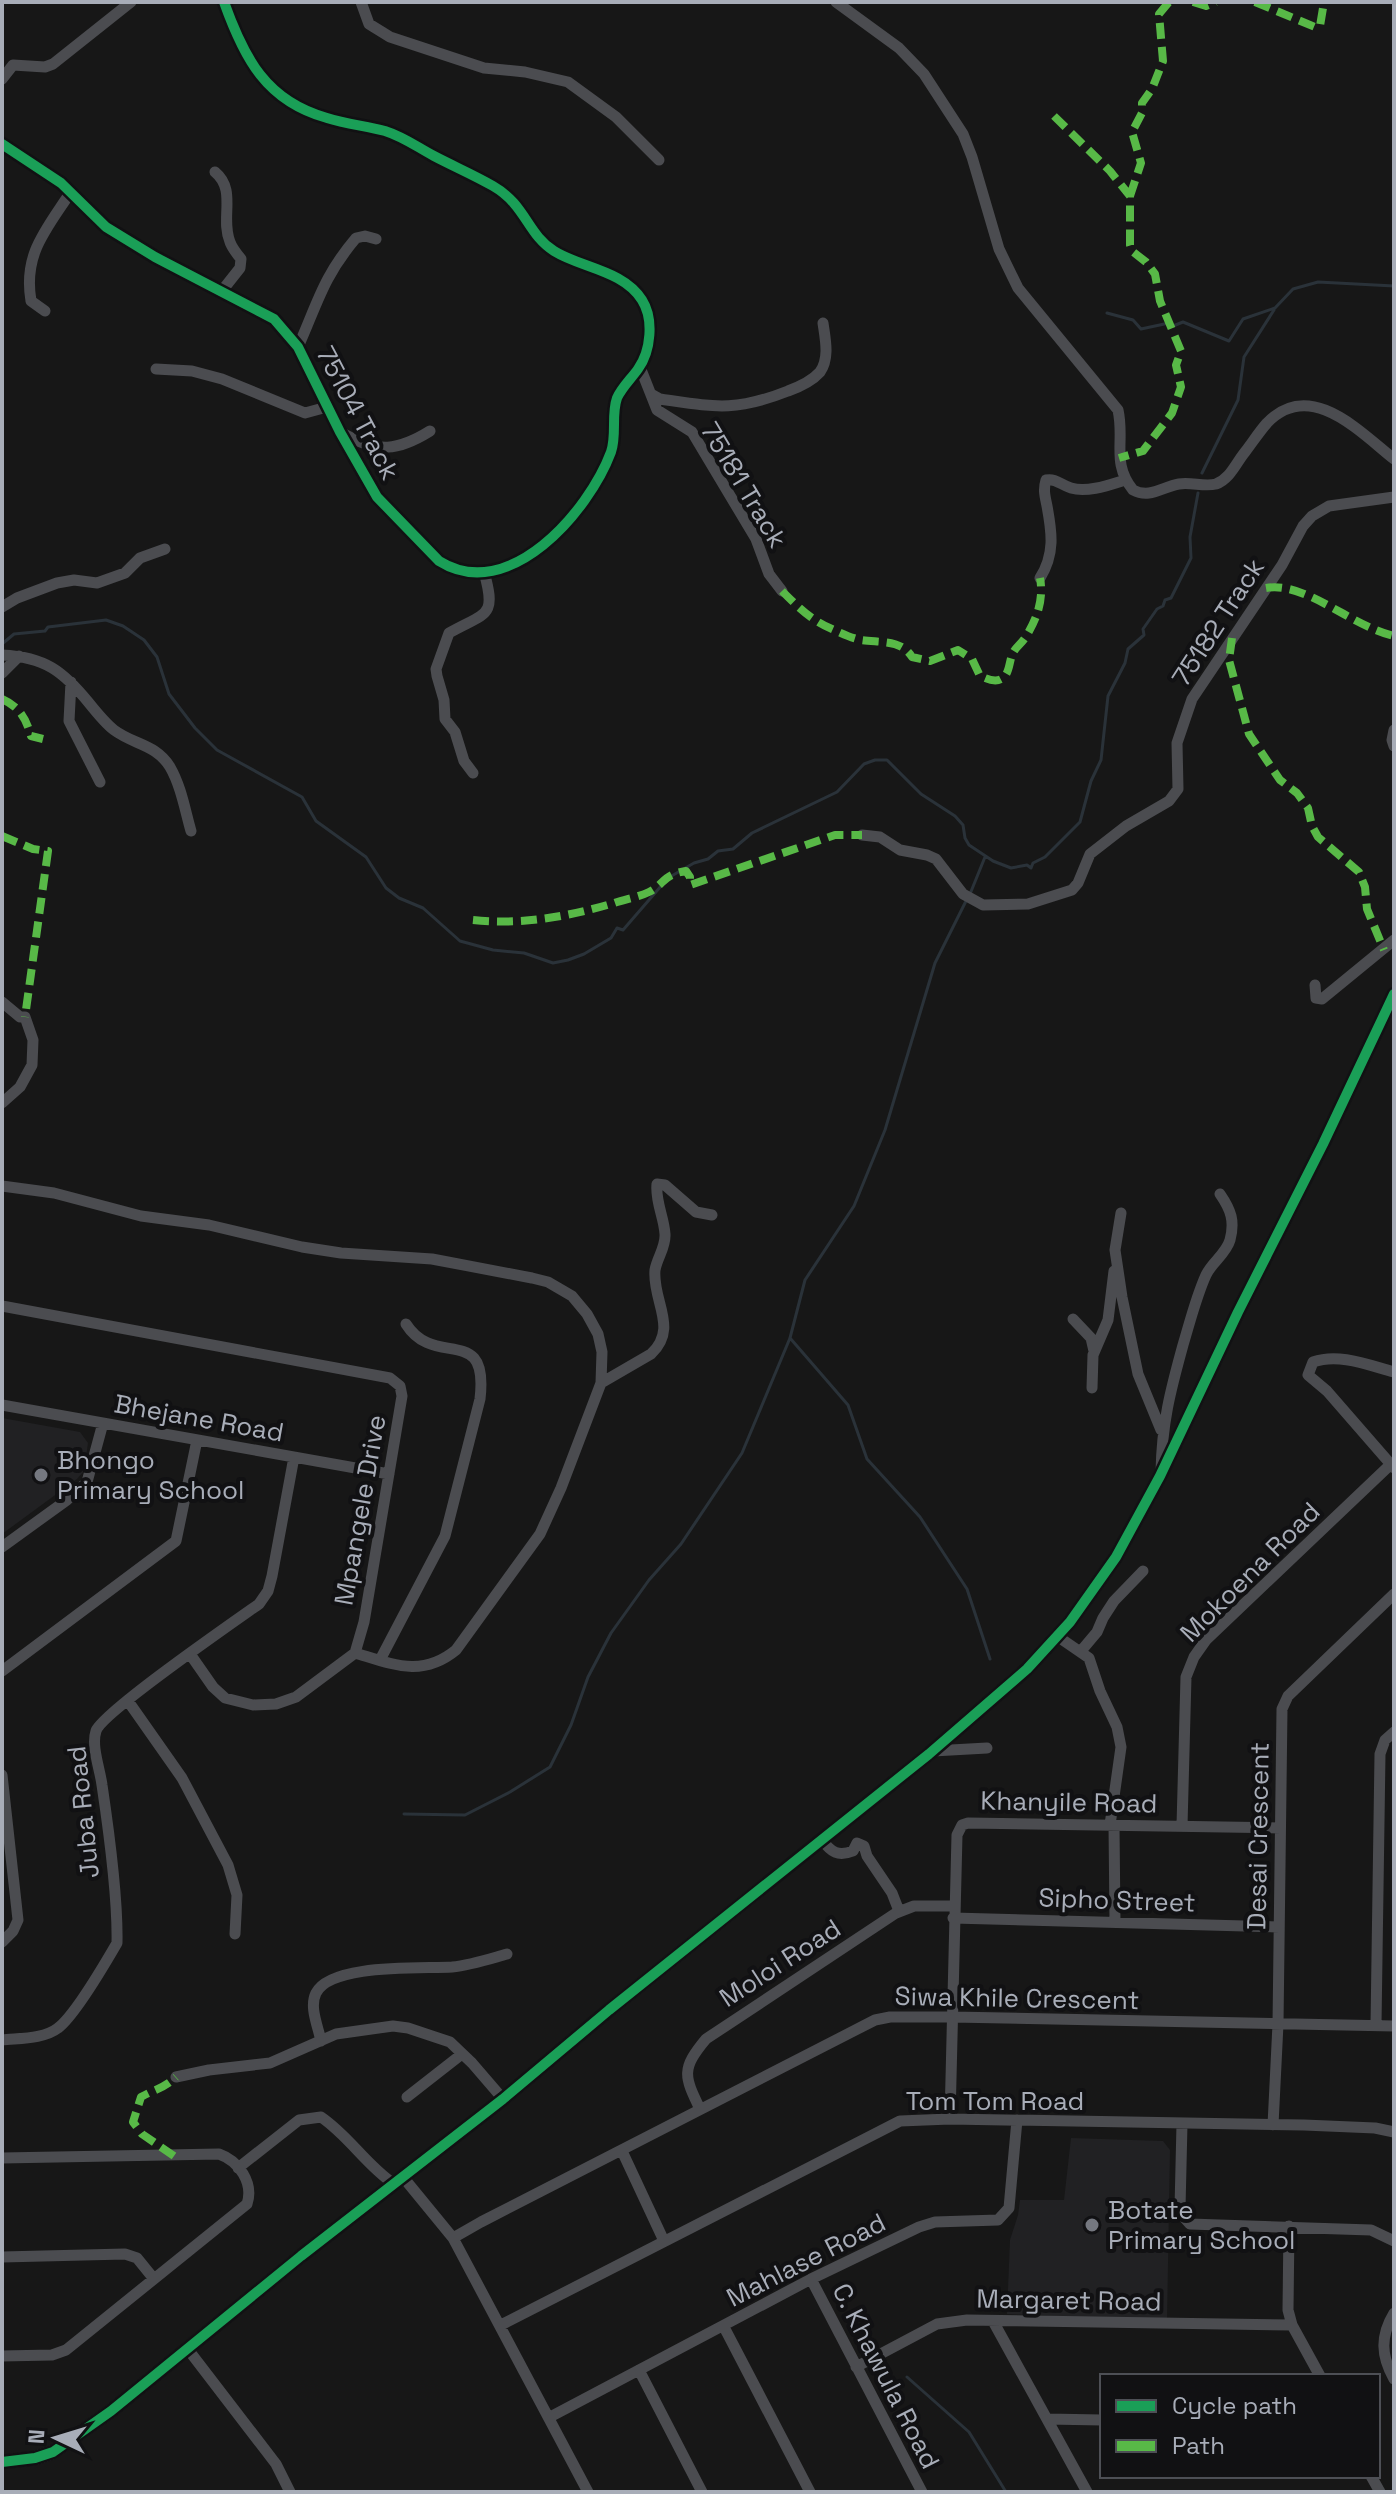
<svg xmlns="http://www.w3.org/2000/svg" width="1396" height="2494" font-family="'Space Grotesk',sans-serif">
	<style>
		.built { fill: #212123 }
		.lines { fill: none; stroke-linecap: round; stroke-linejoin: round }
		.stream { stroke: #2a3239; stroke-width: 3 }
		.street { stroke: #4b4c50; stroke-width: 11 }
		.secondary { stroke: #4a4a4e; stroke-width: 14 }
		.quiet { stroke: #58b947; stroke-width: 8; stroke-dasharray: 16 8; stroke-linecap: butt }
		.cycleway-casing { stroke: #111113; stroke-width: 15 }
		.cycleway { stroke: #1a9f57; stroke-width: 10 }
		.poi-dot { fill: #757880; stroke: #111113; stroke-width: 3 }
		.labels { text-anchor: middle; stroke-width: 8; stroke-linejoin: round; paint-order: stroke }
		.street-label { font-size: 26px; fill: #a8adb8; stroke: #111113 }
		.poi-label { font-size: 26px; fill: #a8adb8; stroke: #111113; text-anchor: start }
	</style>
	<rect width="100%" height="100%" fill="#171717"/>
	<path class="built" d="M2 1418 80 1432 88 1443 84 1471 77 1479 2 1534Z
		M1071 2138 1163 2141 1170 2150 1167 2321 1007 2314 1010 2240 1018 2215 1020 2200H1064Z"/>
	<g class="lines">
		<path class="stream" d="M1107 313 1133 320 1141 329 1169 323 1173 326 1183 322 1229 341 1243 319 1275 308 1293 289 1318 282 1394 286
			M1202 473 1238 400 1244 357 1274 310
			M2 644 14 634 45 631 48 627 106 620 123 626 144 640 157 657 169 694 195 728 217 750 302 797 316 821 366 857 386 888 399 898 423 908 460 941 493 950 524 953 553 963 568 960 584 954 611 938 617 928 623 930 668 878 694 863 708 859 718 851 733 849 752 833 837 792 864 764 875 760H887L921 794 955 816 963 825 965 838 969 845 993 861 1011 868 1027 865 1031 868 1033 863 1045 857 1080 822 1091 781 1101 760 1108 696 1125 663 1128 649 1144 635 1143 629 1157 609 1163 606 1165 600 1171 598 1191 558 1190 537 1198 493
			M970 894 985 857
			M790 1338 848 1405 867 1459 920 1517 967 1589 990 1659
			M404 1814 465 1815 510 1792 550 1767 571 1725 588 1677 611 1633 649 1580 681 1544 742 1453 790 1338 805 1280 854 1206 885 1130 935 963 966 901
			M907 2377 969 2432 1006 2492"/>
		<path class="street" d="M361 2 369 24 390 37 484 68 525 72 568 82 616 117 659 160
			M836 2 899 48 924 74 963 134 972 157 999 249 1018 288 1118 410C1125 441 1111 463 1133 490 1150 499 1162 487 1179 484 1191 482 1205 487 1216 484 1230 479 1236 463 1245 452 1252 443 1259 432 1267 423 1310 378 1360 432 1394 459
			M2 79 13 65 45 67 53 64 131 2
			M2 144 61 183 106 227 155 257 274 319 298 347 340 432 377 497 439 561C509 605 589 511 611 452 617 434 611 415 617 398 622 387 631 379 638 369 651 351 654 319 642 300 623 270 581 268 554 251 527 234 526 205 493 186 474 175 453 166 434 156 417 147 404 137 385 131 366 126 346 124 327 118 266 101 244 58 224 2
			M215 172C237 190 220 218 230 242 232 248 237 254 241 259L240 268 221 292
			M45 311 31 301C23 254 46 230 70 193
			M298 347C318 302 323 277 356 238L365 236 376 239
			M640 367 657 410 692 432 756 539 769 574 782 591
			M156 369 192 371 222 379 305 413 327 407
			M651 394 660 399C715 407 735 412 788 391 799 387 812 381 820 372 830 358 825 338 823 323
			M344 434C377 453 398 451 430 431
			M1040 578C1055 554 1052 533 1047 506 1045 496 1043 490 1046 480 1056 478 1061 485 1071 488 1087 493 1109 485 1125 480
			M2 607 17 598 57 583 74 580 97 583 125 573 140 558 165 549
			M2 655C45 657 63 671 89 703 97 713 105 723 114 730 134 745 156 744 170 767 181 786 185 810 191 831
			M2 673 19 656
			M71 682 69 721 100 782
			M1394 730 1392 740 1394 746
			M473 773 464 761 455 732 445 719 444 700 437 676 436 669 449 633C486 612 497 618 484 572
			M862 835 880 837 900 850 927 855 936 859 963 894 983 905 1028 904 1072 890 1078 883 1090 854 1126 826 1169 801 1178 789 1177 743 1192 699 1282 565 1303 526 1312 516 1329 506 1394 497
			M1315 985 1316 998 1322 999 1394 940
			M2 1002 20 1017H25L33 1040 32 1065 20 1087 2 1103
			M2 1186 54 1193 141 1216 209 1225 302 1247 341 1253 432 1259 532 1278 548 1282 572 1296 587 1314 598 1334 602 1352 601 1383 561 1488 540 1534 456 1650C422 1678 392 1664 355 1653
			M1121 1213 1115 1250 1122 1297 1138 1374 1161 1430
			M2 1306 390 1378 400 1386 402 1396 364 1622 355 1653 296 1697 276 1704 253 1705 225 1698 213 1687 190 1654
			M1073 1319 1091 1338 1094 1351
			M601 1383 651 1354C679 1328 652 1301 655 1270 657 1258 666 1247 665 1234 664 1217 655 1201 657 1184L665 1185 696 1212 712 1215
			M1092 1388 1093 1355 1108 1320 1114 1271
			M2 1405 389 1474
			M1394 1468 1327 1391 1308 1375 1313 1362C1339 1353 1368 1365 1394 1372
			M1161 1472C1162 1423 1170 1392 1183 1345 1190 1322 1196 1297 1206 1275 1212 1262 1226 1254 1230 1240 1235 1221 1231 1210 1220 1194
			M2 1547 67 1500 87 1482 103 1423
			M1057 1636 1089 1658 1100 1691 1117 1727 1121 1747 1110 1825
			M1081 1651 1097 1632 1103 1618 1114 1601 1143 1571
			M380 1660 445 1536 480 1399C489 1322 435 1370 406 1324
			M2 1671 176 1541 197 1440
			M128 1701 182 1778 228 1865 237 1895 235 1934
			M933 1751 987 1748
			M2 1775 18 1920 13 1931 2 1942
			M1114 1825 1115 1922
			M1182 1826 1186 1677 1194 1657 1206 1640 1390 1465
			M822 1840C831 1852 838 1857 853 1851L857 1843 864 1846 867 1856 892 1893 899 1911
			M953 1918 1279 1927
			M1376 2025 1380 1754 1385 1740 1394 1732
			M2 2040C19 2038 44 2039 58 2028 74 2016 106 1962 117 1943 118 1896 109 1832 102 1785 100 1769 91 1746 96 1731 102 1713 235 1621 259 1604L268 1591 272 1576 294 1457
			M321 2041C318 2026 309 2007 316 1993 331 1963 423 1969 452 1967 471 1965 489 1959 507 1954
			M176 2077 209 2070 270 2063 336 2034 393 2026 408 2028 450 2042 472 2063 503 2099
			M407 2097 462 2054
			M700 2109C684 2076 681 2069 706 2039L896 1913 914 1906H953
			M950 2119 957 1835 962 1825 968 1823 1280 1828
			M1182 2124 1180 2208 1182 2215 1190 2224 1371 2230 1394 2241
			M1273 2125 1278 2024 1282 1709 1288 1696 1394 1594
			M622 2151 664 2241
			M2 2158 219 2154C239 2161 254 2183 247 2204L66 2350 52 2355 2 2356
			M238 2168 299 2120 321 2117C349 2136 366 2165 394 2184
			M403 2177 453 2238 588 2492
			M1289 2226 1288 2310 1292 2325 1320 2376
			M453 2238 481 2222 875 2020 890 2017H952L1394 2026
			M2 2257 125 2254 137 2258 154 2279
			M811 2279 922 2492
			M1394 2313C1380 2336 1381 2356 1394 2379
			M993 2321 1087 2492
			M501 2325 900 2121 950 2119 1304 2125 1375 2128 1394 2132
			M724 2327 810 2492
			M187 2348 276 2464 290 2492
			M856 2367 937 2324 967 2320 1292 2325
			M639 2370 702 2492
			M550 2417 811 2279 919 2227 935 2222 998 2220 1009 2208 1017 2120
			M1047 2419 1102 2420
			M1371 2476 1380 2492"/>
		<path class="secondary" d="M2 2462 35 2458 53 2452 111 2411 301 2256 503 2099 609 2010 929 1754 1027 1669 1070 1622 1116 1557 1160 1476 1238 1312 1323 1144 1394 994"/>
		<path class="quiet" d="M1193 2 1206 6 1216 2
			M1255 2 1315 27 1320 26 1324 2
			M1054 116 1110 171 1130 196V245L1132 251 1146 262 1155 274 1160 301 1181 351 1176 365 1181 387 1172 413 1143 451 1119 458
			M1130 196 1141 163 1132 132 1142 113V103L1152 89 1163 61 1159 14 1169 2
			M1266 588C1305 581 1351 626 1394 636
			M782 591C797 606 812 621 832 629 841 633 851 638 861 640 880 643 901 639 912 657L930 661 958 650 972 659 980 676C988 679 996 684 1004 677 1010 671 1009 661 1013 653 1015 648 1021 644 1025 638 1037 619 1044 600 1040 578
			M1232 638 1229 660 1249 734 1280 780 1297 793 1308 808 1312 826 1318 837 1359 872 1365 887 1367 909 1384 950
			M2 699C20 707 26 719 31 736L43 739
			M2 836 33 849 48 851 25 1017
			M473 920C522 925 567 917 614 903 625 899 639 897 649 892 665 884 662 875 686 871L690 877V885L835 835H862
			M174 2156 142 2134 133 2122 141 2097C155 2089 163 2089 176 2077"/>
		<g class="cycleway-casing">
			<path id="cycleway" d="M2 144 61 183 106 227 155 257 274 319 298 347 340 432 377 497 439 561C509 605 589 511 611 452 617 434 611 415 617 398 622 387 631 379 638 369 651 351 654 319 642 300 623 270 581 268 554 251 527 234 526 205 493 186 474 175 453 166 434 156 417 147 404 137 385 131 366 126 346 124 327 118 266 101 244 58 224 2
				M2 2462 35 2458 53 2452 111 2411 301 2256 503 2099 609 2010 929 1754 1027 1669 1070 1622 1116 1557 1160 1476 1238 1312 1323 1144 1394 994"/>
		</g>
		<use href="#cycleway" class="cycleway"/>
	</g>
	<g class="poi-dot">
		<circle cx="41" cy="1475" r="8"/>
		<circle cx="1092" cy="2225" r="8"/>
	</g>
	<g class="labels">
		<g class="street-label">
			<text transform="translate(358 413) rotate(62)" y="9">75104 Track</text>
			<text transform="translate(744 485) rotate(59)" y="9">75181 Track</text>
			<text transform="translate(1218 622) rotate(-57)" y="9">75182 Track</text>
			<text transform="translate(199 1418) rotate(10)" y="9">Bhejane Road</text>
			<text transform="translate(360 1510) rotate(-80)" y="9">Mpangele Drive</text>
			<text transform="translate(1250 1572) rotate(-45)" y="9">Mokoena Road</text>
			<text transform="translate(1069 1802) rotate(1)" y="9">Khanyile Road</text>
			<text transform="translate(83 1812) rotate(-96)" y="9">Juba Road</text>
			<text transform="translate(1258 1836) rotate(-89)" y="9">Desai Crescent</text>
			<text transform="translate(1117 1900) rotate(2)" y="9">Sipho Street</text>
			<text transform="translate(780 1963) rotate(-33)" y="9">Moloi Road</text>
			<text transform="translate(1017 1998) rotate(1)" y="9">Siwa Khile Crescent</text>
			<text x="995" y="2110">Tom Tom Road</text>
			<text transform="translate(806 2260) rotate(-27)" y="9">Mahlase Road</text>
			<text transform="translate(1069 2300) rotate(1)" y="9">Margaret Road</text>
			<text transform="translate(886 2376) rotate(63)" y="9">C. Khawula Road</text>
		</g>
		<g class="poi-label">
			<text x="57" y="1469">Bhongo<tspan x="57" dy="30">Primary School</tspan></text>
			<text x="1108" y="2219">Botate<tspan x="1108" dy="30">Primary School</tspan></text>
		</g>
	</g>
	<rect width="1396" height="2494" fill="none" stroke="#a8adb8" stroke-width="8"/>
	<rect x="1100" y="2374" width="280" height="104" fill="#111113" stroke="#4d4f55" stroke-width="2"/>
	<rect x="1116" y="2400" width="40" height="12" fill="#1a9f57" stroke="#4d4f55" stroke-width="2"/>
	<text x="1172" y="2414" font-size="24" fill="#a8adb8">Cycle path</text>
	<rect x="1116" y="2440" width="40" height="12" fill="#58b947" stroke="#4d4f55" stroke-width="2"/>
	<text x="1172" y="2454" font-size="24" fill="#a8adb8">Path</text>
	<g transform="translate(56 2438) rotate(274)" stroke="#111113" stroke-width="6" paint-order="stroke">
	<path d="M0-6L14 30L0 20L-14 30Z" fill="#a8adb8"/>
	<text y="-12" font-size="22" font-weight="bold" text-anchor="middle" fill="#a8adb8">N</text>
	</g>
</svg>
